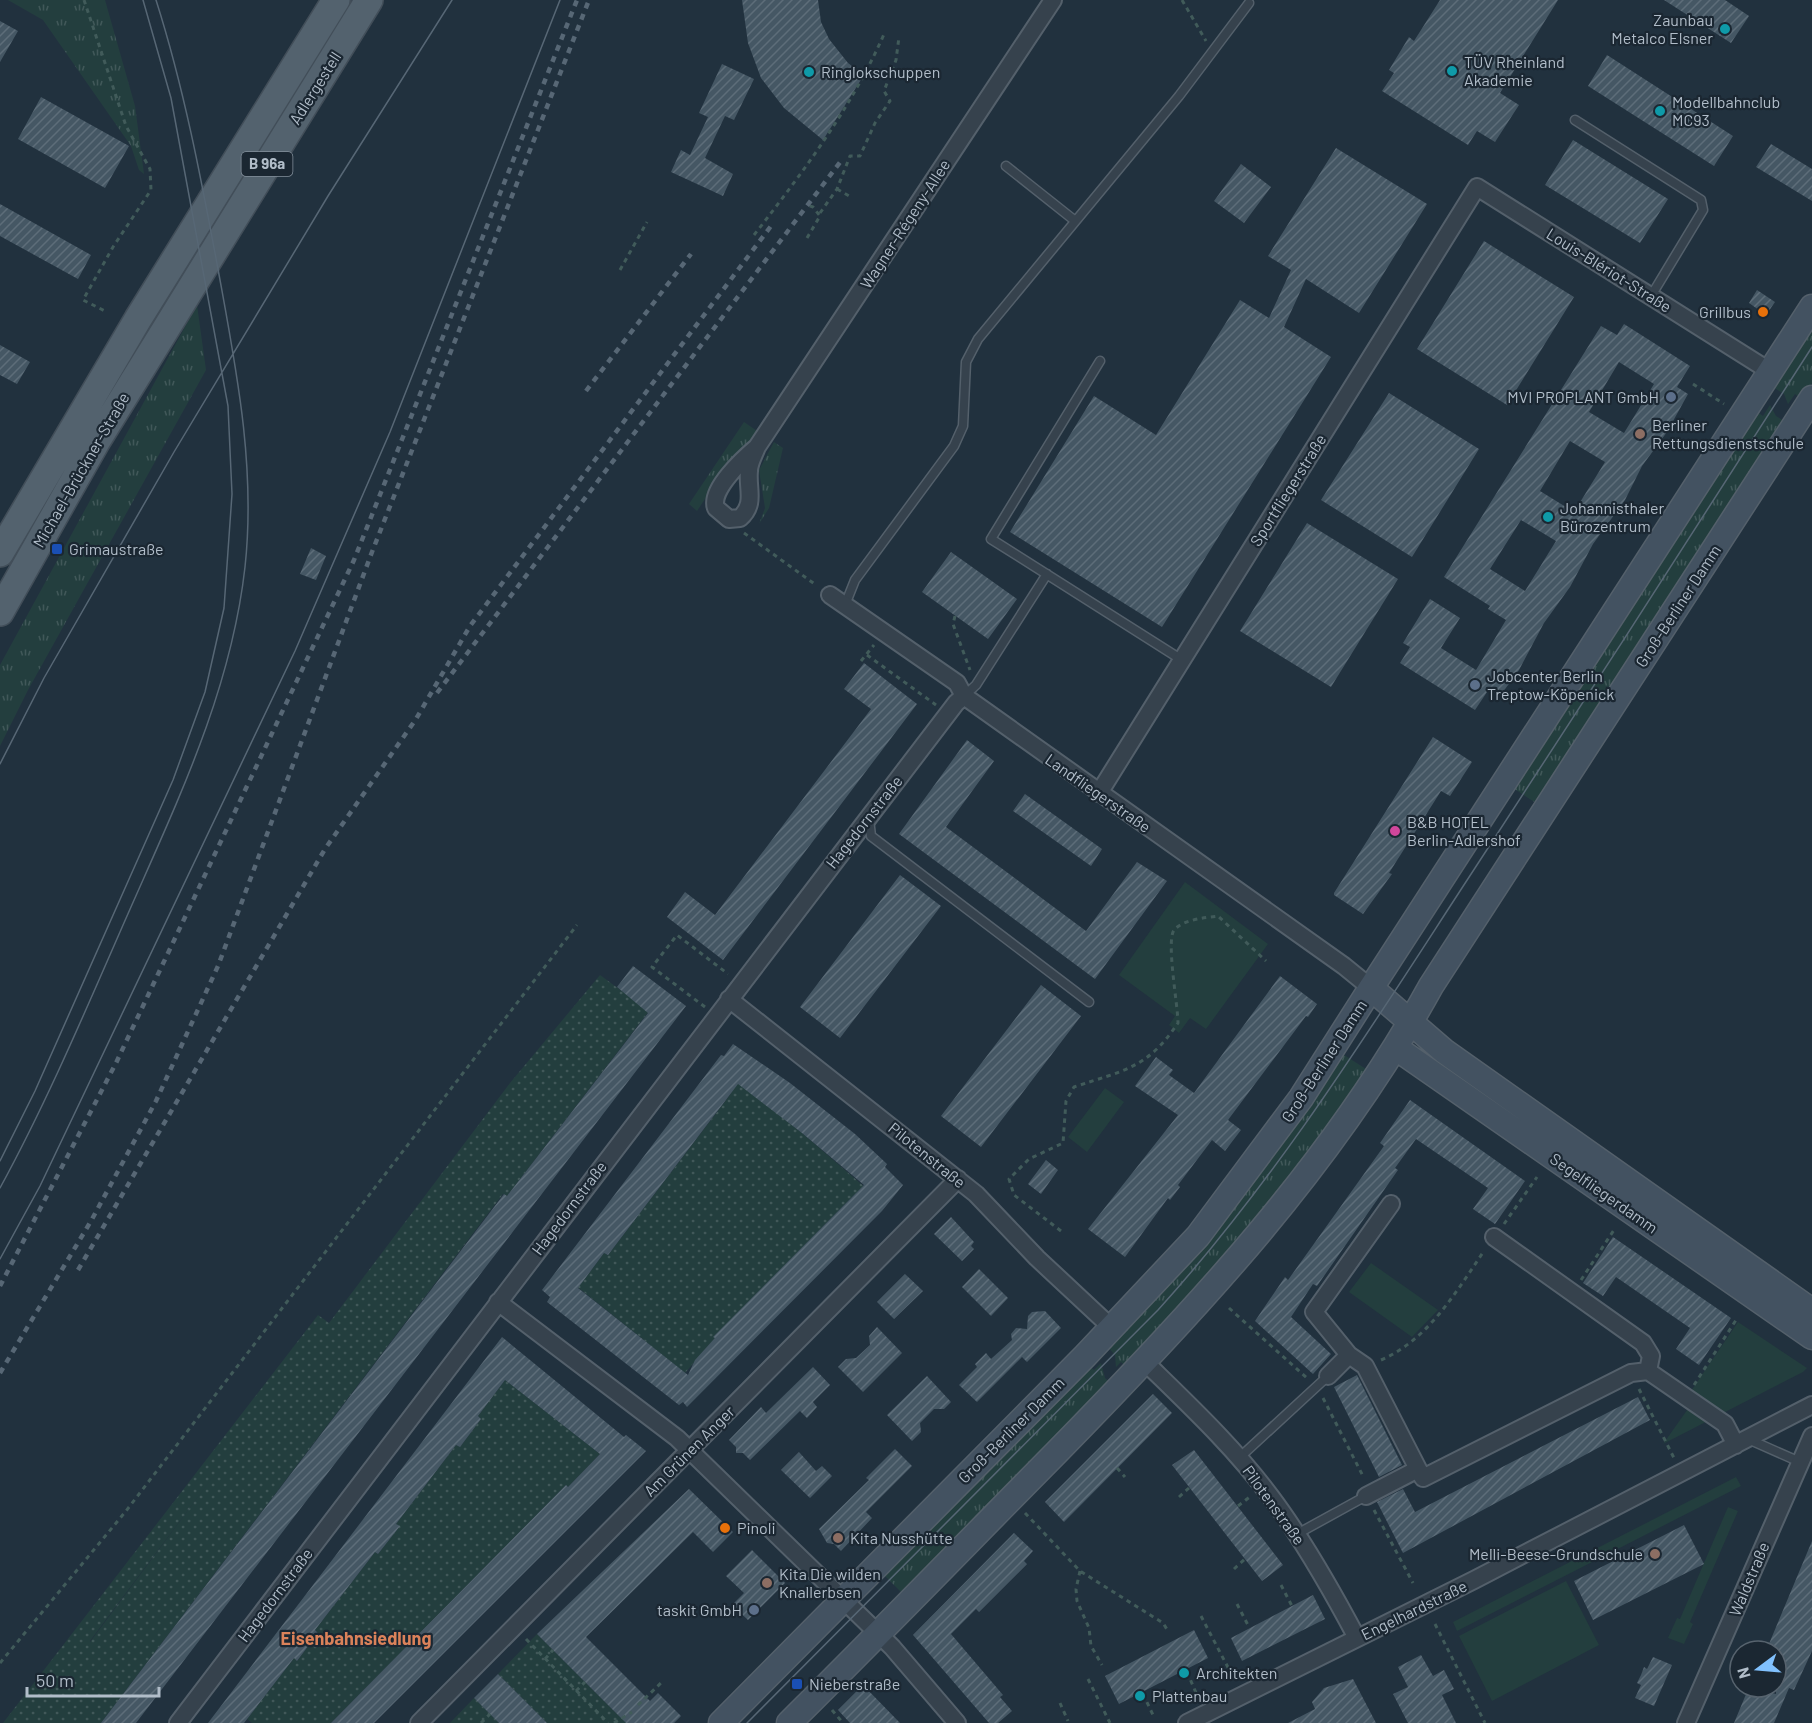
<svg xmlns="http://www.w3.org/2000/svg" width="1812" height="1723" font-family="Barlow,sans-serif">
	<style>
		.grass { fill: url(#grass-tufts) }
		.park { fill: #233e3e }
		.garden { fill: url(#garden-dots); fill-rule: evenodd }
		.building { fill: url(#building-hatch); fill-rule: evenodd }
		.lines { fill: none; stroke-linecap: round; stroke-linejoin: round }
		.service-casing { stroke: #54606b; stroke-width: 11 }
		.minor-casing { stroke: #54606b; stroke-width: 20 }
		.secondary-casing { stroke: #54606b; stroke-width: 27 }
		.primary-casing { stroke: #424e59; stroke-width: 30 }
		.path { stroke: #415b5a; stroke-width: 3; stroke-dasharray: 4.5 4.5; stroke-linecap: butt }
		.service { stroke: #36424d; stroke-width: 8 }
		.minor { stroke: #36424d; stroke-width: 16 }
		.secondary { stroke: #435261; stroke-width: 24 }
		.primary { stroke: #53626e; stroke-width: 27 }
		.tram { stroke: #576775; stroke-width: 1.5 }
		.rail { stroke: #576775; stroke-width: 4.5; stroke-dasharray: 6 6; stroke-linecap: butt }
		.culture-dot { fill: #0f9aa8; stroke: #1b2732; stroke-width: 2 }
		.food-dot { fill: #e8710a; stroke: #1b2732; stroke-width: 2 }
		.service-dot { fill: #5c6f8a; stroke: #1b2732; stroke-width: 2 }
		.education-dot { fill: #8d6e63; stroke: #1b2732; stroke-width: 2 }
		.transit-dot { fill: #1a4fb4; stroke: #1b2732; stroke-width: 2 }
		.hotel-dot { fill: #d1479c; stroke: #1b2732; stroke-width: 2 }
		.labels { text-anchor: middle; stroke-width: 4.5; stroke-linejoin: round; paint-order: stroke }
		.shield { fill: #1b2732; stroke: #84909c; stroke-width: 1.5 }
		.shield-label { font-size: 15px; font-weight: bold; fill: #b1bdc9 }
		.poi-label { font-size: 16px; fill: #b1bdc9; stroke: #1b2732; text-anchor: start }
		.street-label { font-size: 16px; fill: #b1bdc9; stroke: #1b2732 }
		.neighbourhood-label { font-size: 18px; font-weight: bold; fill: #db825a; stroke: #1b2732 }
	</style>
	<defs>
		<pattern id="grass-tufts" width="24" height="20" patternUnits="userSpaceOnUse" patternTransform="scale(1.5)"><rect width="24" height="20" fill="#233e3e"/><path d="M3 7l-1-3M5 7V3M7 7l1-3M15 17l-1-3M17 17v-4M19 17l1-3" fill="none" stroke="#415859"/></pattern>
		<pattern id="garden-dots" width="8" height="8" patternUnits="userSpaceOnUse" patternTransform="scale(1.5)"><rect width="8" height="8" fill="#233e3e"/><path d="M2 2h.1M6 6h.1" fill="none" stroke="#415859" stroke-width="1.8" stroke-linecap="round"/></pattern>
		<pattern id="building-hatch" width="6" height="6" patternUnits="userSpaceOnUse" patternTransform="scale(1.5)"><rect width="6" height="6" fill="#455764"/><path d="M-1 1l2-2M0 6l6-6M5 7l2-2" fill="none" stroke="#5d6d79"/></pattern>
	</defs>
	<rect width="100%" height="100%" fill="#21313e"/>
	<path class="grass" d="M8 0H105L135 106 144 174 139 170 131 146 43 20Z
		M197 305 206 370 28 690 0 746V665Z
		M1812 325V383L1802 399 1795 394 1788 404 1784 394 1773 387Z
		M1770 405 1776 416 1787 423 1539 805 1513 788 1757 412 1763 416Z
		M744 422 760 433 734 455 697 511 689 504Z
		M774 442 783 448 769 508 759 524 765 508 759 470Z
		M1341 1053 1366 1069 1273 1203 1128 1368 1121 1362 1116 1367 1115 1355 1106 1345Z
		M1101 1363 1105 1378 1112 1384 903 1594 881 1572 1087 1364 1094 1370Z"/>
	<path class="park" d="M1185 882 1268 944 1206 1029 1190 1018 1179 1033 1169 1025 1175 1016 1119 975Z
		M1105 1088 1124 1102 1087 1152 1068 1137Z
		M1371 1263 1438 1310 1412 1337 1349 1292Z
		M1738 1322 1807 1368 1803 1372 1663 1444 1697 1396 1691 1391Z
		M1736 1477 1741 1486 1457 1631 1453 1622Z
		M1728 1507 1738 1511 1690 1622 1693 1624 1684 1644 1668 1638 1677 1618 1680 1619Z
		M1566 1581 1599 1645 1492 1701 1459 1636Z"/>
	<path class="garden" d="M600 975 649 1011 507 1196 503 1194 101 1723H3L318 1315 329 1323 510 1083ZM224 1462 90 1642V1641Z
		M734 1080 802 1133 867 1189 854 1195 714 1337 715 1338 685 1373 575 1285 584 1280 604 1253 608 1255 730 1095Z
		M505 1380 600 1454 568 1487 566 1485 331 1723H252L247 1719 294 1658 298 1660 318 1633 315 1630 375 1552 378 1554 399 1527 396 1524 456 1445 460 1447 481 1419 478 1416Z
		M537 1634 618 1715 628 1723H547L498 1674Z
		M474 1698 499 1723H450Z"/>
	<path class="building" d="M742 0H818L821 22 829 39 848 63 864 75 823 140 784 108 761 78 748 43Z
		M1440 0H1558L1500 93 1519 105 1495 142 1477 131 1468 145 1382 91 1394 73 1389 70 1409 37 1414 41Z
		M1664 0H1725L1749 16 1731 43Z
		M0 21 18 31 0 62Z
		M1607 55 1733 136 1714 166 1588 86Z
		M722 64 754 79 734 120 725 116 705 158 733 174 723 196 671 172 681 150 690 155 708 117 699 113Z
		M41 97 129 146 105 188 18 139Z
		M1573 140 1668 199 1640 243 1545 185Z
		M1771 144 1812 169V201L1756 167Z
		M1336 148 1427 204 1359 313 1306 279 1284 327 1331 357 1162 627 1010 532 1094 396 1156 435 1240 300 1269 318 1291 270 1268 256Z
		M1241 164 1271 187 1244 223 1214 201Z
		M0 204 91 255 78 279 0 236Z
		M1484 241 1574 297 1507 405 1417 349Z
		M1757 290 1775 302 1766 315 1749 303Z
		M1624 324 1690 366 1677 387 1688 394 1667 432 1642 466 1625 500 1593 544 1570 587 1544 623 1519 670 1500 696 1489 689 1475 710 1400 663 1410 647 1403 643 1430 599 1460 618 1441 648 1476 670 1506 620 1488 609 1490 606 1444 577 1601 326 1617 335ZM1619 362 1654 384 1624 433 1589 412ZM1570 441 1605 462 1574 512 1540 491ZM1521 520 1556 541 1525 591 1490 569Z
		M0 345 30 362 17 384 0 375Z
		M1389 393 1479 449 1412 557 1321 500Z
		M1307 523 1398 579 1331 687 1240 631Z
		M311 548 326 556 316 580 300 574Z
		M951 552 1017 599 988 639 922 592Z
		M864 663 917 704 723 960 667 917 685 892 715 915 871 709 844 689Z
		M1433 737 1472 762 1450 796 1441 791 1389 873 1392 874 1363 914 1334 895V893Z
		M967 740 994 761 946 827 1086 931 1137 862 1167 881 1095 979 899 834Z
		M1025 794 1102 849 1091 866 1013 811Z
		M900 875 941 906 840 1038 800 1007Z
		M633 966 686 1006 136 1723H101L504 1194 507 1196 648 1013 617 987Z
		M1280 976 1317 1004 1308 1017 1306 1016 1228 1120 1241 1130 1225 1151 1212 1140 1178 1185 1180 1187 1170 1200 1168 1198 1125 1257 1088 1229 1178 1115 1135 1086 1156 1057 1173 1070 1169 1075 1194 1093Z
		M1041 985 1081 1016 981 1147 941 1116Z
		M733 1044 790 1083 855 1134 887 1164 885 1167 903 1185 882 1211 687 1407 683 1402 679 1405 547 1302 550 1297 542 1290 721 1055 724 1056ZM738 1084 802 1133 864 1185 713 1337 715 1338 695 1360 688 1375 578 1288 604 1253 608 1255Z
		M1410 1100 1525 1181 1495 1224 1473 1209 1488 1188 1416 1139 1395 1168 1398 1170 1317 1286 1313 1284 1291 1317 1331 1354 1313 1374 1255 1321 1285 1277 1288 1280 1384 1146 1380 1143Z
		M1046 1160 1058 1170 1041 1194 1028 1184Z
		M951 1217 974 1242 971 1246 974 1249 962 1261 934 1234Z
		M1613 1237 1731 1318 1699 1365 1676 1349 1690 1328 1616 1277 1603 1296 1583 1283Z
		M979 1269 1008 1298 991 1316 962 1287Z
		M905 1274 923 1291 894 1319 877 1302Z
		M1045 1311 1061 1328 1027 1362 1022 1357 977 1402 959 1385 977 1367 975 1364 986 1353 991 1359 1012 1340 1011 1334 1016 1328 1027 1329 1028 1316 1032 1312Z
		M877 1327 902 1353 863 1392 838 1367 846 1359 856 1358 870 1345 869 1336Z
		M502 1337 624 1437 626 1435 646 1451 374 1723H331L566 1485 568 1487 600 1454 505 1380 478 1416 481 1419 460 1447 456 1445 396 1524 400 1526 378 1554 375 1552 315 1630 318 1633 297 1661 294 1658 244 1723H208Z
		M813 1367 830 1385 813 1402 817 1407 807 1418 800 1411 750 1460 743 1453H736V1447L729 1440 761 1407 766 1413Z
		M1357 1375 1402 1465 1379 1477 1334 1387Z
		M927 1376 951 1402 944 1409H934L920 1423 921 1432 912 1441 887 1415Z
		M1153 1394 1172 1413 1064 1522 1045 1502Z
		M1638 1397 1650 1420 1403 1553 1377 1502 1403 1489 1415 1512Z
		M895 1449 912 1466 866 1512 872 1518 841 1551 834 1544 827 1543 819 1529 869 1480 866 1478Z
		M1194 1450 1283 1565 1262 1581 1172 1465Z
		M799 1452 816 1471 822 1466 832 1476 810 1498 781 1470Z
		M689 1489 733 1532 713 1552 693 1532 586 1637 650 1701 658 1693 681 1716 674 1723H626L537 1634Z
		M1684 1525 1704 1564 1593 1620 1574 1581Z
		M1014 1533 1033 1551 1024 1561 1027 1564 979 1612 976 1609 951 1634 1003 1695 1000 1697 1012 1711 998 1723H989L913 1635Z
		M1812 1541V1651L1794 1690 1789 1688 1774 1723H1734L1749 1687 1776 1694V1651H1766Z
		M752 1550 785 1583 748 1620 732 1605 744 1593 726 1576Z
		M1313 1595 1325 1619 1242 1661 1231 1638Z
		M1194 1630 1208 1658 1119 1704 1105 1676Z
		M1421 1655 1433 1676 1444 1670 1454 1689 1442 1695 1456 1723H1408L1393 1694 1408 1687 1398 1667Z
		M1653 1657 1672 1665 1654 1706 1635 1698 1641 1685 1637 1683 1641 1675 1644 1667 1647 1669Z
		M498 1674 547 1723H499L474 1698Z
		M1353 1679 1376 1723H1288L1315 1709 1312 1702 1324 1688Z
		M863 1685 900 1723H850L838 1710Z"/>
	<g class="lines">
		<g class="service-casing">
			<path id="service" d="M1575 120 1701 200 1703 210 1651 296
				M1006 166 1074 220
				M1100 361 991 539 1182 660
				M845 605 855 580 954 446 963 426 966 362 978 339 1179 96 1249 3
				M964 696 976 685 1047 574
				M869 819 871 836 1089 1002
				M1748 1439 1800 1462
				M1239 1458 1328 1376
				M1297 1534 1366 1496"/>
		</g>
		<g class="minor-casing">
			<path id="minor" d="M757 447C744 458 709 490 716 508L729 519 740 518C756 504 747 489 749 471 749 463 754 455 757 447L1053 0
				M830 595 957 683 964 696 1344 966 1371 988
				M1099 793 1477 187 1771 372
				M729 999 976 1194 1037 1258 1112 1328
				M1494 1237 1643 1343 1651 1356 1648 1371
				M498 1302 677 1438 892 1647 957 1723
				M1349 1355 1365 1366 1418 1469
				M1145 1362C1189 1405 1234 1447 1271 1497 1304 1541 1331 1589 1357 1638
				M1328 1376 1349 1355 1314 1312 1391 1204
				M1366 1496 1418 1469 1423 1478 1631 1373 1648 1371 1725 1424 1736 1445
				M178 1723 956 703 964 696
				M419 1723 958 1179
				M1187 1723 1474 1580 1812 1405
				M1686 1723 1812 1436"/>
		</g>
		<g class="secondary-casing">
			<path id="secondary" d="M1371 988 1444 1051 1812 1311
				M1396 1048 1812 1337
				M721 1723 1085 1356 1198 1236 1301 1098 1371 988 1812 307
				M789 1723C879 1634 967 1543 1056 1453 1197 1309 1333 1164 1431 986L1812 398"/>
		</g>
		<g class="primary-casing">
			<path id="primary" d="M0 553 138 319 336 0
				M0 612 96 442 369 0"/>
		</g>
		<path class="path" d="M84 0 126 126 150 169 151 190 113 247 83 300 107 312
			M1182 0 1206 41
			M837 189 851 197
			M820 213 837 189 850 156H860L875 123 890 101 884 91 896 60 899 37
			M754 235C804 171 852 107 885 32
			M807 238 820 216 813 207 807 205
			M620 270 647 222
			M1693 384 1724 404
			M744 533 816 585
			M955 616 953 624 970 670
			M867 655 936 705
			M861 661 874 645
			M705 1007 652 967 677 935 728 974
			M1504 1224 1537 1177
			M1061 1231 1014 1195 1009 1179 1029 1159 1063 1143 1066 1101 1074 1087C1124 1070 1147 1069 1178 1023 1178 1006 1166 941 1174 930 1184 919 1205 918 1218 916L1266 961
			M1581 1280 1614 1230
			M1229 1308 1308 1379
			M1381 1360C1428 1340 1456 1292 1484 1251
			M1694 1385 1738 1317
			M1639 1389 1674 1458
			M1323 1398 1364 1478
			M1117 1468 1125 1477
			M1179 1497 1189 1488
			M1238 1506 1251 1496
			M1374 1510 1413 1583
			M1025 1513 1080 1571 1163 1623 1168 1631
			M1234 1569 1245 1559
			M1080 1571 1076 1589 1077 1601 1089 1628 1091 1646 1102 1665
			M1281 1585 1292 1606
			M1237 1604 1249 1627
			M1201 1616 1233 1677
			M1435 1624 1485 1723
			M526 1639 608 1723
			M545 1659 553 1650
			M0 1663 126 1511 577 925
			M1187 1672 1197 1695
			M1088 1679 1110 1723
			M576 1691 585 1682
			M1143 1694 1154 1717
			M1060 1703 1068 1721
			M638 1705 662 1682
			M832 1710 843 1723
			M481 1723 490 1714
			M614 1723 632 1712"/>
		<use href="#service" class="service"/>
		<use href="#minor" class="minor"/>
		<use href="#secondary" class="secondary"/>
		<use href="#primary" class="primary"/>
		<path class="tram" d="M0 764 44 678 174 452 328 196 452 0
			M0 1161 35 1091 173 780 205 692 224 608 232 494 228 406 171 98 143 0
			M0 1188C48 1100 87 1007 127 916 177 802 231 692 245 567 256 466 236 368 218 269 201 178 184 88 156 0
			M0 1259 40 1186 295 651 390 432 560 0
			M747 1723 1158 1310C1281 1174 1375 1021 1475 868 1588 695 1701 521 1812 347"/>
		<path class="rail" d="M586 391 691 254
			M437 693 841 161
			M78 1270 325 849 416 719 470 626 774 222
			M0 1286 116 1063 354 560 577 0
			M0 1373 91 1221 156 1101 218 966 372 552 589 0"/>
	</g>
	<g class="culture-dot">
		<circle cx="1725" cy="29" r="6"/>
		<circle cx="1452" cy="71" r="6"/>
		<circle cx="809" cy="72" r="6"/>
		<circle cx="1660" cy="111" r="6"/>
		<circle cx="1548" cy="517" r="6"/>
		<circle cx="1184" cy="1673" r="6"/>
		<circle cx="1140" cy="1696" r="6"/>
	</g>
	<g class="food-dot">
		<circle cx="1763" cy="312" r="6"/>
		<circle cx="725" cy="1528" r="6"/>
	</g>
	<g class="service-dot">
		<circle cx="1671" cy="397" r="6"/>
		<circle cx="1475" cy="685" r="6"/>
		<circle cx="754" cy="1610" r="6"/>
	</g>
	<g class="education-dot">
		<circle cx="1640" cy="434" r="6"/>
		<circle cx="838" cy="1538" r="6"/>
		<circle cx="1655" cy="1554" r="6"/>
		<circle cx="767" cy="1583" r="6"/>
	</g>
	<g class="transit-dot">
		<rect x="51" y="543" width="12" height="12" rx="3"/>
		<rect x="791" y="1678" width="12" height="12" rx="3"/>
	</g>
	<circle class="hotel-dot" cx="1395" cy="831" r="6"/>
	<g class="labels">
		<rect class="shield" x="241.5" y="152" width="51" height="24" rx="4.5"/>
		<g class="shield-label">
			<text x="267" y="169">B 96a</text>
		</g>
		<g class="poi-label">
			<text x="1713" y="26" text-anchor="end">Zaunbau<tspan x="1713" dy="18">Metalco Elsner</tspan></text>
			<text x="1464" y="68">TÜV Rheinland<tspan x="1464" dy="18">Akademie</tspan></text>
			<text x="821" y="78">Ringlokschuppen</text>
			<text x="1672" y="108">Modellbahnclub<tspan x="1672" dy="18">MC93</tspan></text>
			<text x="1751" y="318" text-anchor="end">Grillbus</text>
			<text x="1659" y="403" text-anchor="end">MVI PROPLANT GmbH</text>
			<text x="1652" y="431">Berliner<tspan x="1652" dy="18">Rettungsdienstschule</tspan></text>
			<text x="1560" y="514">Johannisthaler<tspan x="1560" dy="18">Bürozentrum</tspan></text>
			<text x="69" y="555">Grimaustraße</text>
			<text x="1487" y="682">Jobcenter Berlin<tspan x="1487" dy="18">Treptow-Köpenick</tspan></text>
			<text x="1407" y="828">B&amp;B HOTEL<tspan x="1407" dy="18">Berlin-Adlershof</tspan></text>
			<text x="737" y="1534">Pinoli</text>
			<text x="850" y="1544">Kita Nusshütte</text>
			<text x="1643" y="1560" text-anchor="end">Melli-Beese-Grundschule</text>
			<text x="779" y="1580">Kita Die wilden<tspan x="779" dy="18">Knallerbsen</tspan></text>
			<text x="742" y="1616" text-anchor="end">taskit GmbH</text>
			<text x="1196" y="1679">Architekten</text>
			<text x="809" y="1690">Nieberstraße</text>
			<text x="1152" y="1702">Plattenbau</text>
		</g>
		<g class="street-label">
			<text transform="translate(315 88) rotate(-58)" y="6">Adlergestell</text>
			<text transform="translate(905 224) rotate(-57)" y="6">Wagner-Régeny-Allee</text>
			<text transform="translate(1609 270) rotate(32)" y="6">Louis-Blériot-Straße</text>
			<text transform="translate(81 470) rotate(-60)" y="6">Michael-Brückner-Straße</text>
			<text transform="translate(1288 490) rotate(-58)" y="6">Sportfliegerstraße</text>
			<text transform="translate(1678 606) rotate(-57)" y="6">Groß-Berliner Damm</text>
			<text transform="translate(1098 793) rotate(35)" y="6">Landfliegerstraße</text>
			<text transform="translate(864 822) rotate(-52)" y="6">Hagedornstraße</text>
			<text transform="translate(1324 1061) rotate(-57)" y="6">Groß-Berliner Damm</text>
			<text transform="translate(927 1155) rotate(39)" y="6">Pilotenstraße</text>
			<text transform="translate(1604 1193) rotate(35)" y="6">Segelfliegerdamm</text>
			<text transform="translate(569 1208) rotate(-53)" y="6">Hagedornstraße</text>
			<text transform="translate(1011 1430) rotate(-45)" y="6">Groß-Berliner Damm</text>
			<text transform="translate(689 1451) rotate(-45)" y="6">Am Grünen Anger</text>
			<text transform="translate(1274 1505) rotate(54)" y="6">Pilotenstraße</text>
			<text transform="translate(1749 1579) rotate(-67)" y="6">Waldstraße</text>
			<text transform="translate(275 1595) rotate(-53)" y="6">Hagedornstraße</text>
			<text transform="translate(1414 1610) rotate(-26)" y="6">Engelhardstraße</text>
		</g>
		<g class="neighbourhood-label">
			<text x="356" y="1645">Eisenbahnsiedlung</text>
		</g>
	</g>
	<g transform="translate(1758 1669) rotate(254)"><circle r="28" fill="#1b2732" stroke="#57636e" stroke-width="1.5"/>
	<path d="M0-4.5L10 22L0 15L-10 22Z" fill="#81c1fe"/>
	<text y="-9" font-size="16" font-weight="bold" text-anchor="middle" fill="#b1bdc9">N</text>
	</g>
	<path d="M27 1687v9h132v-9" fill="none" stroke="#b1bdc9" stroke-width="3"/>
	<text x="36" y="1687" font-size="18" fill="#b1bdc9" stroke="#1b2732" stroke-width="4.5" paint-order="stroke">50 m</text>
</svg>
